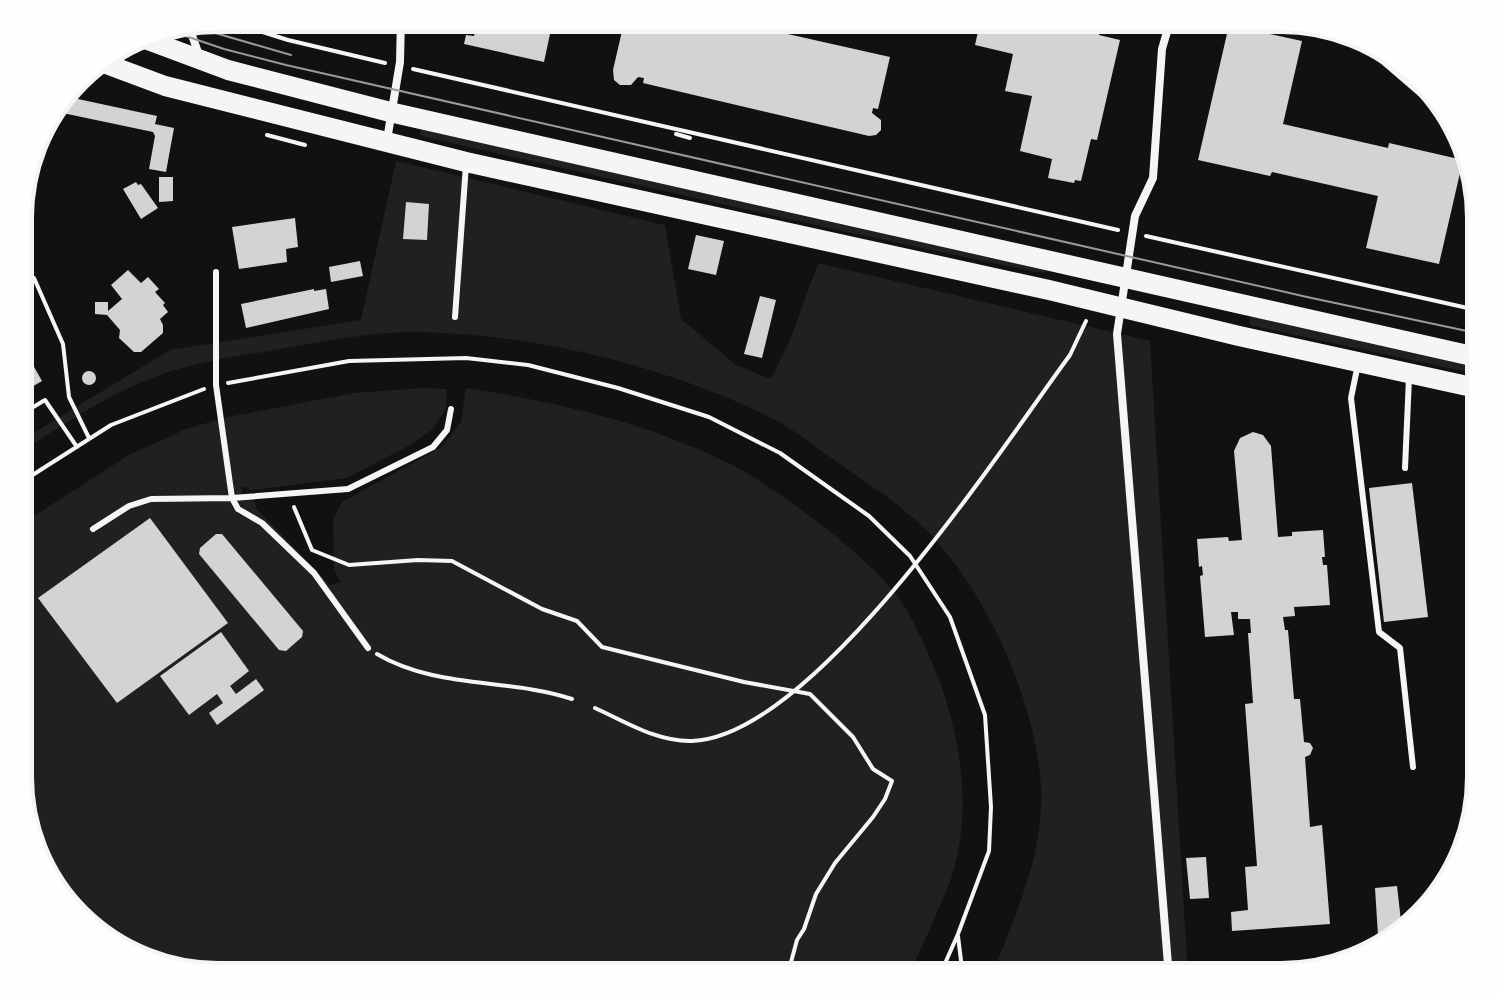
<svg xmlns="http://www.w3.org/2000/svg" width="1499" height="995" font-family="'Open Sans',sans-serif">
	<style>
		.green { fill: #202020 }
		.building { fill: #d3d3d3 }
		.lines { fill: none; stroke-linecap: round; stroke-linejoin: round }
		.path { stroke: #f5f5f5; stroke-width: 4 }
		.service { stroke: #f5f5f5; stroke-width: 6 }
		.minor { stroke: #f5f5f5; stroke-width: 8 }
		.primary { stroke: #f5f5f5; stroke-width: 20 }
		.tram { stroke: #9a9a9a; stroke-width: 2 }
		.rim { fill: none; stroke: #f5f5f5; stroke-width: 4 }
	</style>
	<rect width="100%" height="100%" fill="#111"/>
	<path class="green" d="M422 129 1044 269 1047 272 1041 273 837 230 425 137 419 134Z
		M396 161 665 225 681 319 736 365 771 379 790 340 818 263 1150 341 1188 977H991C1015 917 1045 852 1041 786 1035 700 989 597 930 534 906 508 867 483 837 462 813 445 790 426 763 414 661 365 535 335 422 332 380 331 338 339 298 346 254 354 210 359 168 372 114 390 67 422 20 453V441L170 350 361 320Z
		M1251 316 1481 368V375L1249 325Z
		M422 388 447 389 446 409 433 429 410 445 347 478 252 490 241 486 243 498 255 502 256 508 330 585 341 582 334 570 333 520 342 502 442 447 461 422 466 388C559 402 654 424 738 468 782 492 873 560 901 601 918 628 931 658 942 688 962 748 971 811 953 872 949 887 941 902 935 917 926 937 918 958 906 977H218L107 943 45 877 20 802V525L129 455 186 429 228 417 354 393Z"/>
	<path class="building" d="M478 18H549L553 20 544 62 464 44 466 35 474 36Z
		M625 18H717L890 57 878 109 873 108 872 113 881 120V130L876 135 869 136 643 83 644 78 638 77 631 85H620L614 80 613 70Z
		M981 18H1103L1099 35 1120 40 1097 140 1091 139 1081 181 1075 180 1074 183 1048 178 1052 159 1020 151 1032 96 1005 91 1013 54 975 45Z
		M1229 25 1302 41 1283 124 1388 148 1389 143 1463 160 1439 264 1366 248 1378 196 1272 172 1270 176 1198 160Z
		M64 96 157 116 155 124 174 128 166 172 149 169 155 136 153 132 53 111Z
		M159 177H173V201L159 202Z
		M136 182 138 185 141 184 158 208 141 219 123 189Z
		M406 202 429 204 427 240 403 239Z
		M295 218 298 247 286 249 287 262 239 269 232 227Z
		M696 235 724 241 716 275 688 269Z
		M360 261 363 276 331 282 329 267Z
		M128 270 141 283 148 277 159 289 155 292 165 303 163 305 168 312 160 319 163 325V333L141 352H134L119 338 120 330 107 315 95 314V302H108V311L122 299 111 285Z
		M314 289V291L326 289 329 309 246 328 241 304Z
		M760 296 776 300 762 358 744 354Z
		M28 356 42 381 20 394V361Z
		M82 378a7 7 0 1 1 14 0a7 7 0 1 1-14 0Z
		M1253 432 1263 435 1271 446 1278 537 1292 536V532L1323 530 1325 557H1322L1323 565H1327L1330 605 1294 607 1295 616 1283 617 1285 630H1288L1294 699H1300L1304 742 1310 743 1313 748 1310 755 1305 757 1310 827 1322 825 1330 924 1232 931 1231 912 1248 910 1245 867 1257 866 1245 704 1253 703 1248 633H1251L1250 619H1238V612H1231L1234 635 1205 637 1200 576 1203 575 1202 566 1199 567 1197 539 1228 537 1229 541 1242 540 1234 451 1240 438Z
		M1412 483 1428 617 1384 622 1369 488Z
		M1481 490V579L1477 580 1470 491Z
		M150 518 228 623 117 703 38 598Z
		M216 534H222L303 631 302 637 286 651 279 650 199 554 200 548Z
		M221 632 249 671 230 686 236 694 256 679 264 690 217 725 209 713 223 703 217 694 189 715 160 676Z
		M1206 857 1209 898 1190 899 1186 858Z
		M1397 886 1402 930 1379 951 1375 888Z"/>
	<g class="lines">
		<path class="path" d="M217 18 288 40 385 63
			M413 69 1118 230
			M77 80 90 82
			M676 134 690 138
			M267 135 305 145
			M20 234 25 255
			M1146 236 1481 311
			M34 278 63 344 69 397 89 438
			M228 383 349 361 466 358 528 365 618 388 709 417 780 453 869 516 910 556 950 617 985 715 991 807 989 851 958 934 939 977
			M20 415 45 400 77 447
			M20 483 111 425 204 389
			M294 507 312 550 349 565 418 560 452 561 542 609 577 621 602 647 744 682 810 694 853 737 873 769 892 781 885 799 873 817 835 863 816 894 804 929 797 940 787 977
			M377 654C436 689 508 678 572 699
			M595 708C626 722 657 742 692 741 814 737 1000 450 1070 355L1086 321
			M958 936 963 977"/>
		<path class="service" d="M216 272V385L232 498 348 489 433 447 447 430 451 409
			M20 275 29 266
			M455 317 466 165
			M1358 364 1351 398 1379 632 1400 648 1413 767
			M1405 468 1409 378
			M93 529 129 506 151 499 232 498 238 509 262 523 314 573 368 648"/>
		<path class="minor" d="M188 24 199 55
			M1363 43 1456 123
			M387 140 400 62 401 18
			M1169 977 1117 334 1135 216 1153 178 1162 49 1171 18"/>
		<path class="primary" d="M137 36 228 70 394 113 1481 358
			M98 61 165 86 466 162 1049 290 1239 336 1481 389"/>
		<path class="tram" d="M191 26 291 55
			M165 29 224 49 286 65 1307 297 1481 334"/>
	</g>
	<path d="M0 0H1499V995H0ZM218 32H1281A186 186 0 0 1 1467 218V777A186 186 0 0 1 1281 963H218A186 186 0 0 1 32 777V218A186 186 0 0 1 218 32Z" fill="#fefefe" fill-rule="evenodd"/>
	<path class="rim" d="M218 32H1281A186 186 0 0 1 1467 218V777A186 186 0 0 1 1281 963H218A186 186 0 0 1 32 777V218A186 186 0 0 1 218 32Z"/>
</svg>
